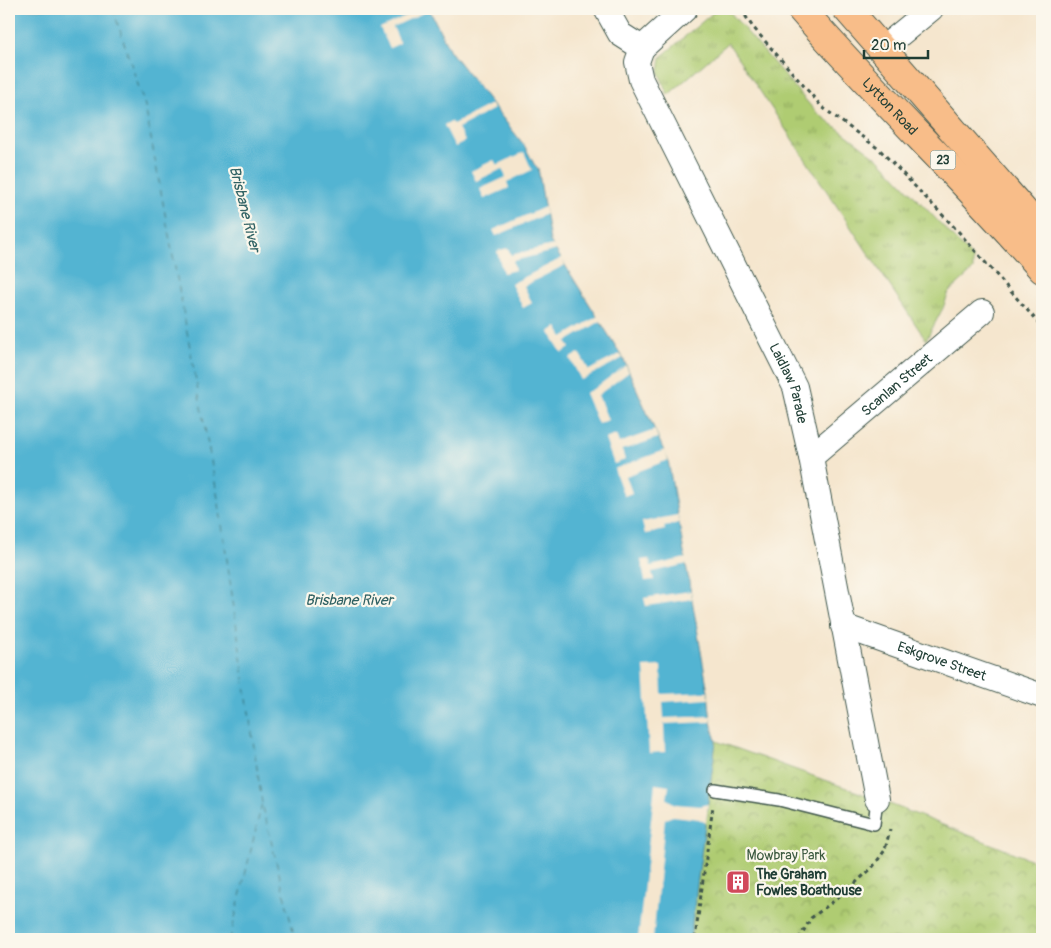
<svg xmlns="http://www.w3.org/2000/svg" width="1051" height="948" font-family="Pangolin,sans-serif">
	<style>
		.grass { fill: url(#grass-tufts); stroke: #678453 }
		.park { fill: url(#park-crowns); stroke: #678453 }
		.water { fill: #53b4d2; stroke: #397883 }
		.pier { fill: #f5e6ce }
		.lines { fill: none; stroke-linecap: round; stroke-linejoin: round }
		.ferry { stroke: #2f6163; stroke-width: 1; stroke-dasharray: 6 5; stroke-linecap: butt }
		.lane-casing { stroke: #3f564b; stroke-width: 14 }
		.street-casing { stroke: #3f564b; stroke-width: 26 }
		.primary-casing { stroke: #3f564b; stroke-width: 30 }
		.path { stroke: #3f564b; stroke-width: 3; stroke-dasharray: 4 4; stroke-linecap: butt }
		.lane { stroke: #fff; stroke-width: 11 }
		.street { stroke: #fff; stroke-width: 24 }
		.primary { stroke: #f8bd89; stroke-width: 28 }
		.labels { text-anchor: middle; stroke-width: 4.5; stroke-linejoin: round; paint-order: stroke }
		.shield { fill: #fbf7ec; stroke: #61756b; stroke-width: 1 }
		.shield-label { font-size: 12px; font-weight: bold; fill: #1f3d34 }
		.street-label { font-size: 14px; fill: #1f3d34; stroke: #fbf7ec }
		.park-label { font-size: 14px; fill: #3c5a40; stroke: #fbf7ec }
		.poi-label { font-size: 14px; font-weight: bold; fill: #1f3d34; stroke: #fbf7ec; text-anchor: start }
		.water-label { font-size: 15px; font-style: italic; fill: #2f6163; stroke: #fbf7ec }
	</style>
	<defs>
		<pattern id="grass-tufts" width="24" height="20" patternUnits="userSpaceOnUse" patternTransform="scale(1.25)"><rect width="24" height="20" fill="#afcc72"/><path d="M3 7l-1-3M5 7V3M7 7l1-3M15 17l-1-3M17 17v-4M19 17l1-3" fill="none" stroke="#8ea75e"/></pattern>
		<pattern id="park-crowns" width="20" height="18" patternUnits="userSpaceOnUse" patternTransform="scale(1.25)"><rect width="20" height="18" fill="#afcc72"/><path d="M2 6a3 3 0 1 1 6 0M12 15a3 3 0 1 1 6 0" fill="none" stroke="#8ea75e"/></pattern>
	</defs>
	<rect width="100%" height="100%" fill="#fbf7ec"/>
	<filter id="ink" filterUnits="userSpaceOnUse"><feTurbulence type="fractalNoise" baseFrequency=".02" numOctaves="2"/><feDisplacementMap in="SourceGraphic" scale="10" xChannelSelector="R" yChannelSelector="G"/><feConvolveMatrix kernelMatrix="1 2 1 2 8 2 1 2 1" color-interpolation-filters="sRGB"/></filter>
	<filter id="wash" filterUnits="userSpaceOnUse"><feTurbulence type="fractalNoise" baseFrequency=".0096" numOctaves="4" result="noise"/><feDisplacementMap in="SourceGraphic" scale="20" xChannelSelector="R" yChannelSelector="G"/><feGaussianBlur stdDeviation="1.12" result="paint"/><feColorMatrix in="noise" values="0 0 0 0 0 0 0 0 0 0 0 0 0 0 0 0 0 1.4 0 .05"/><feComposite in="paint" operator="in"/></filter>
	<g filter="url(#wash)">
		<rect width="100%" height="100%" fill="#f5e6ce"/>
		<path class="grass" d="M716 10 729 11 816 112 880 160 973 258V270L949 292 943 308 926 340 728 43 668 95 659 73 661 57Z"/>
		<path class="park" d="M716 741 877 799 1042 864V939H690Z"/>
		<path class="water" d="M9 9H429L450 51 524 145 534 164 538 168 550 241 623 358 668 460 708 692 711 722 716 741 690 939H9Z"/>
		<path class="pier" d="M420 9H423L425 12 393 27 400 43 390 48 380 28Z
			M491 104 494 109 458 128 465 141 455 147 444 125 451 121 453 124Z
			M524 152 532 170 507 182 509 188 484 199 480 189 506 177 502 169 476 181 471 171 494 160 497 165Z
			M545 207 546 214 496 236 493 230Z
			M553 245 557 250 513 261 515 270 503 273 497 251 508 248 511 255Z
			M562 258 565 265 524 286 532 303 523 308 511 284Z
			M598 316 601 321 566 342 570 348 562 353 549 332 557 327 563 337Z
			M579 353 589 370 620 354 623 358 581 380 570 358Z
			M626 365 629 372 598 395 608 420 598 424 585 393 595 388Z
			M655 430 658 438 622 450 625 460 614 464 605 439 616 435 619 443Z
			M665 450 668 460 626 476 632 493 624 496 614 469Z
			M678 515 679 523 664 526 665 530 645 534 642 522Z
			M686 558 687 564 652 572 654 580 645 581 641 560 649 559 651 566Z
			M691 591 692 599 646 606 644 598Z
			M661 666 662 694 708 692 709 699 663 702 664 718 711 716V722L664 724 665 752 649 753 644 667Z
			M655 784 669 786 667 799 675 804 700 806 708 804 706 823 699 819 673 816 665 819 653 939H638Z"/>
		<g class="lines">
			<path class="ferry" d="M113 9 145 106 219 504 262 803 295 939
				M230 939 262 803"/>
		</g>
	</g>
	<g filter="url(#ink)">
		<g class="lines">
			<g class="lane-casing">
				<path id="lane" d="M715 790 779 800 874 824 877 799"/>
			</g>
			<g class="street-casing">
				<g id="street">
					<path id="s1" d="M606 9 620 34 642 48 637 62 641 80 795 387 811 457 877 799"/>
					<path d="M642 48 685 9"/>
					<path d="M882 49 931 9"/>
					<path id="s2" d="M811 457 982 312"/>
					<path id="s3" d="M843 626 1042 696"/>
				</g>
			</g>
			<g class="primary-casing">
				<g id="primary">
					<path id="s4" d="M801 9C878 98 965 180 1042 269"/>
					<path d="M847 9 1042 232"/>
				</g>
			</g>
			<path class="path" d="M741 9 752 26 822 107 880 150 957 230 1042 327
				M695 939 713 806
				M799 939 811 918 842 895 872 868 885 850 890 829"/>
			<use href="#lane" class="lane"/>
			<use href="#street" class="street"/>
			<use href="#primary" class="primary"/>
		</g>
	</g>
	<defs>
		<g id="building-square" transform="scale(1.25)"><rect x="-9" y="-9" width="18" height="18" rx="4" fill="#d1495b" stroke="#fbf7ec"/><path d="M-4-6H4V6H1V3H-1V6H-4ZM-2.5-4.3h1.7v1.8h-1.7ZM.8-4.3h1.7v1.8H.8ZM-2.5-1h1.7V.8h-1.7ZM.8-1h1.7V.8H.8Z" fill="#fff"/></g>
	</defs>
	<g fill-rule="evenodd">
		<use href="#building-square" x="738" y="882"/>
	</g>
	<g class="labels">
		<rect class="shield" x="930.5" y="150.5" width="25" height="19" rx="4"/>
		<g class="shield-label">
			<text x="943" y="164">23</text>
		</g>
		<g class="street-label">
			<text dy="5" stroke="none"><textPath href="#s4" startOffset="132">Lytton Road</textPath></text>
			<text dy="5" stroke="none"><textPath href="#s1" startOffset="426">Laidlaw Parade</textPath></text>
			<text dy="5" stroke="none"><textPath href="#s2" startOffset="112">Scanlan Street</textPath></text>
			<text dy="5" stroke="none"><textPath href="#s3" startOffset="105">Eskgrove Street</textPath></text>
		</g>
		<g class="park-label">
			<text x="786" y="860">Mowbray Park</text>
		</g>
		<g class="poi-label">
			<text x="756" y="879">The Graham<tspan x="756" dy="16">Fowles Boathouse</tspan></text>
		</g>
		<g class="water-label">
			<text transform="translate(245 209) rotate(76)" y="5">Brisbane River</text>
			<text x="349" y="605">Brisbane River</text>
		</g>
	</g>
	<rect width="1051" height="948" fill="none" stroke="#fbf7ec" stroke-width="30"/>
	<path d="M864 50v8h64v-8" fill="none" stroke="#1f3d34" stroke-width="2.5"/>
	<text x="871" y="50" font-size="15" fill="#1f3d34" stroke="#fbf7ec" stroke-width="4" paint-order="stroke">20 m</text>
</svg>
